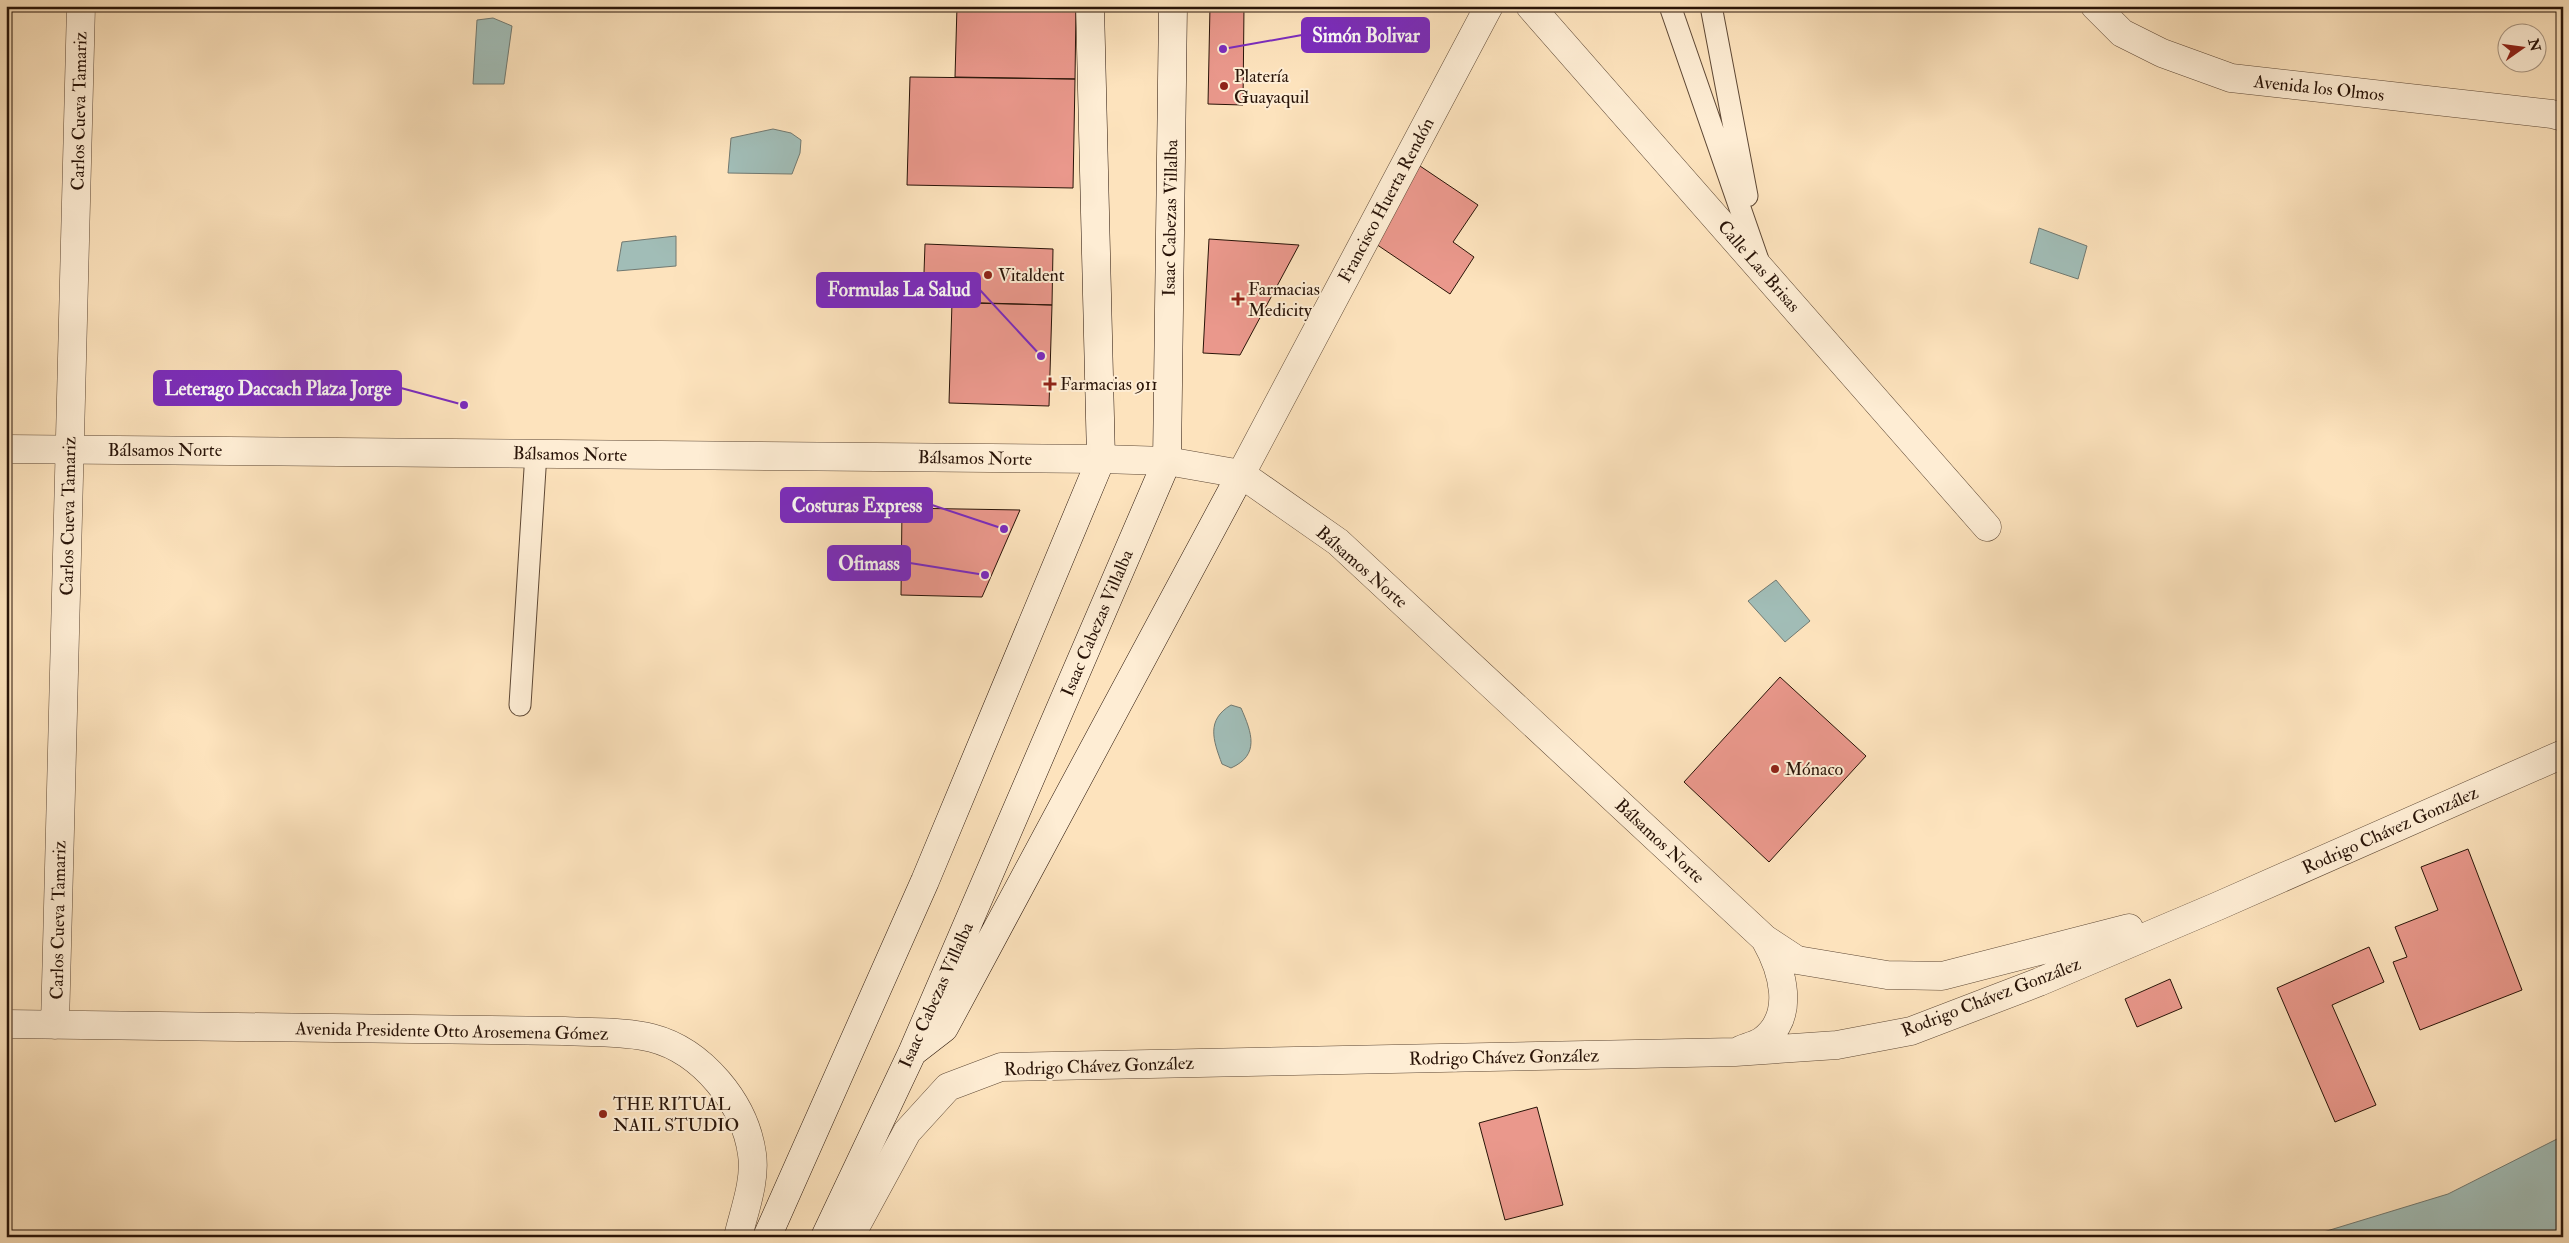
<svg xmlns="http://www.w3.org/2000/svg" width="2569" height="1243" font-family="'IM FELL Double Pica',serif">
	<style>
		.water { fill: #a1bdb7; stroke: #717971 }
		.building { fill: #ea988c; stroke: #291408 }
		.lines { fill: none; stroke-linecap: round; stroke-linejoin: round }
		.service-casing { stroke: #5e4835; stroke-width: 23 }
		.minor-casing { stroke: #5e4835; stroke-width: 29 }
		.tertiary-casing { stroke: #5e4835; stroke-width: 29 }
		.secondary-casing { stroke: #291408; stroke-width: 29 }
		.service { stroke: #feedd4; stroke-width: 21 }
		.minor { stroke: #feedd4; stroke-width: 28 }
		.tertiary { stroke: #feedd4; stroke-width: 28 }
		.secondary { stroke: #feedd4; stroke-width: 28 }
		.poi-dot { fill: #8f2418; stroke: #feedd4; stroke-width: 2 }
		.labels { text-anchor: middle; stroke-width: 4; stroke-linejoin: round; paint-order: stroke }
		.poi-label { font-size: 18px; fill: #291408; stroke: #feedd4; text-anchor: start }
		.street-label { font-size: 18px; fill: #291408; stroke: #feedd4 }
		.leader { fill: none; stroke: #7b2cbf; stroke-width: 2 }
		.callout-dot { fill: #7b2cbf; stroke: #feedd4; stroke-width: 2 }
		.callout { fill: #7b2cbf; stroke: #7b2cbf; stroke-width: 2 }
		.callout-label { font-size: 19px; text-anchor: middle; font-weight: bold; fill: #fff }
	</style>
	<rect width="100%" height="100%" fill="#fde3bd"/>
	<filter id="stains"><feTurbulence type="fractalNoise" baseFrequency=".004" numOctaves="4"/><feColorMatrix values="0 0 0 0 .2 0 0 0 0 .09 0 0 0 0 .02 0 0 0 .5 -.17"/></filter>
	<radialGradient id="worn" r=".72"><stop offset=".6" stop-color="#630" stop-opacity="0"/><stop offset="1" stop-color="#630" stop-opacity=".3"/></radialGradient>
	<path class="water" d="M493 18 512 26 504 84H473L477 20Z
		M773 129 791 133 801 140 800 153 792 174 728 173 731 138Z
		M2039 228 2087 246 2078 279 2030 263Z
		M676 236V266L617 271 622 242Z
		M1776 580 1810 621 1785 642 1748 601Z
		M1231 705 1241 708C1252 733 1260 755 1231 768L1222 764C1213 740 1206 720 1231 705Z
		M2563 1136V1237H2307L2448 1194Z"/>
	<path class="building" d="M957 6H1076L1075 79 955 77Z
		M1210 6H1244L1243 105 1208 104Z
		M910 77 1075 79 1073 188 907 185Z
		M1420 166 1478 205 1453 242 1474 257 1450 294 1370 240Z
		M1209 239 1299 245 1240 355 1203 353Z
		M925 244 1053 249 1052 305 923 302Z
		M952 302 1052 305 1049 406 949 403Z
		M902 508 1020 510 982 597 901 595Z
		M1780 677 1866 756 1769 862 1684 782Z
		M2468 849 2522 990 2420 1030 2393 962 2407 957 2395 927 2438 910 2421 867Z
		M2369 947 2384 982 2332 1005 2376 1105 2335 1122 2277 988Z
		M2170 979 2182 1008 2137 1027 2125 999Z
		M1537 1107 1563 1205 1505 1220 1479 1123Z"/>
	<g class="lines">
		<g class="service-casing">
			<path id="service" d="M1670 6 1758 260
				M1711 6 1747 196
				M520 705 536 453"/>
		</g>
		<g class="minor-casing">
			<path id="minor" d="M1530 6 1987 527
				M2095 6 2122 33 2162 53 2231 78 2552 114 2563 117
				M6 449 1101 459"/>
		</g>
		<g class="tertiary-casing">
			<path id="tertiary" d="M1101 459 1167 461 1241 474 1338 542 1765 939 1797 960 1887 975 1942 976 2129 928
				M1241 474 1489 6
				M6 1024 564 1031C593 1033 624 1031 652 1038 702 1051 745 1103 752 1154 756 1181 744 1211 738 1237
				M55 1025 81 6
				M1740 1050C1747 1047 1756 1045 1762 1041 1797 1016 1782 969 1765 939
				M850 1237 907 1132 948 1087 1001 1067 1735 1052 1837 1045 1911 1031 2039 982 2218 906 2563 754"/>
		</g>
		<g class="secondary-casing">
			<path id="secondary" d="M913 1052 944 1028 1241 474
				M767 1237 925 881 1101 459 1090 6
				M825 1237 912 1053 1167 461 1173 6"/>
		</g>
		<use href="#service" class="service"/>
		<use href="#minor" class="minor"/>
		<use href="#tertiary" class="tertiary"/>
		<use href="#secondary" class="secondary"/>
	</g>
	<g class="poi-dot">
		<circle cx="1224" cy="86" r="5"/>
		<circle cx="988" cy="275" r="5"/>
		<path d="M1235.5 291.5h5v5h5v5h-5v5h-5v-5h-5v-5h5z"/>
		<path d="M1047.5 376.5h5v5h5v5h-5v5h-5v-5h-5v-5h5z"/>
		<circle cx="1775" cy="769" r="5"/>
		<circle cx="603" cy="1114" r="5"/>
	</g>
	<g class="labels">
		<g class="poi-label">
			<text x="1234" y="82">Platería<tspan x="1234" dy="21">Guayaquil</tspan></text>
			<text x="998" y="281">Vitaldent</text>
			<text x="1248" y="295">Farmacias<tspan x="1248" dy="21">Medicity</tspan></text>
			<text x="1060" y="390">Farmacias 911</text>
			<text x="1785" y="775">Mónaco</text>
			<text x="613" y="1110">THE RITUAL<tspan x="613" dy="21">NAIL STUDIO</tspan></text>
		</g>
		<g class="street-label">
			<text transform="translate(2319 88) rotate(6)" y="6">Avenida los Olmos</text>
			<text transform="translate(79 111) rotate(-89)" y="6">Carlos Cueva Tamariz</text>
			<text transform="translate(1386 200) rotate(-62)" y="6">Francisco Huerta Rendón</text>
			<text transform="translate(1170 218) rotate(-89)" y="6">Isaac Cabezas Villalba</text>
			<text transform="translate(1759 266) rotate(49)" y="6">Calle Las Brisas</text>
			<text x="165" y="456">Bálsamos Norte</text>
			<text transform="translate(570 454) rotate(1)" y="6">Bálsamos Norte</text>
			<text transform="translate(975 458) rotate(1)" y="6">Bálsamos Norte</text>
			<text transform="translate(68 516) rotate(-89)" y="6">Carlos Cueva Tamariz</text>
			<text transform="translate(1362 567) rotate(41)" y="6">Bálsamos Norte</text>
			<text transform="translate(1097 623) rotate(-67)" y="6">Isaac Cabezas Villalba</text>
			<text transform="translate(2390 830) rotate(-24)" y="6">Rodrigo Chávez González</text>
			<text transform="translate(1660 841) rotate(43)" y="6">Bálsamos Norte</text>
			<text transform="translate(58 920) rotate(-89)" y="6">Carlos Cueva Tamariz</text>
			<text transform="translate(936 995) rotate(-66)" y="6">Isaac Cabezas Villalba</text>
			<text transform="translate(1991 997) rotate(-21)" y="6">Rodrigo Chávez González</text>
			<text transform="translate(452 1031) rotate(1)" y="6">Avenida Presidente Otto Arosemena Gómez</text>
			<text transform="translate(1504 1057) rotate(-1)" y="6">Rodrigo Chávez González</text>
			<text transform="translate(1099 1066) rotate(-2)" y="6">Rodrigo Chávez González</text>
		</g>
	</g>
	<path class="leader" d="M1223 49L1302 35M1041 356L980 290M464 405L401 388M1004 529L932 505M985 575L910 563"/>
	<g class="callout-dot">
		<circle cx="1223" cy="49" r="5"/>
		<circle cx="1041" cy="356" r="5"/>
		<circle cx="464" cy="405" r="5"/>
		<circle cx="1004" cy="529" r="5"/>
		<circle cx="985" cy="575" r="5"/>
	</g>
	<g class="callout">
		<rect x="1302" y="18" width="127" height="34" rx="5"/>
		<rect x="817" y="273" width="163" height="34" rx="5"/>
		<rect x="154" y="371" width="247" height="34" rx="5"/>
		<rect x="781" y="488" width="151" height="34" rx="5"/>
		<rect x="828" y="546" width="82" height="34" rx="5"/>
	</g>
	<g class="callout-label">
		<text x="1366" y="42">Simón Bolivar</text>
		<text x="899" y="296">Formulas La Salud</text>
		<text x="278" y="395">Leterago Daccach Plaza Jorge</text>
		<text x="857" y="512">Costuras Express</text>
		<text x="869" y="570">Ofimass</text>
	</g>
	<rect width="2569" height="1243" fill="none" stroke="#fde3bd" stroke-width="25"/>
	<rect x="8" y="8" width="2554" height="1228" fill="none" stroke="#291408" stroke-width="2.5"/>
	<rect x="12" y="12" width="2544" height="1218" fill="none" stroke="#291408"/>
	<g transform="translate(2522 48) rotate(76)"><circle r="24" fill="#feedd4" stroke="#a99682"/>
	<path d="M0-4L9 19L0 12L-9 19Z" fill="#8f2418"/>
	<text y="-8" font-size="14" font-weight="bold" text-anchor="middle" fill="#291408">N</text>
	</g>
	<rect width="100%" height="100%" filter="url(#stains)"/>
	<rect width="100%" height="100%" fill="url(#worn)"/>
</svg>
